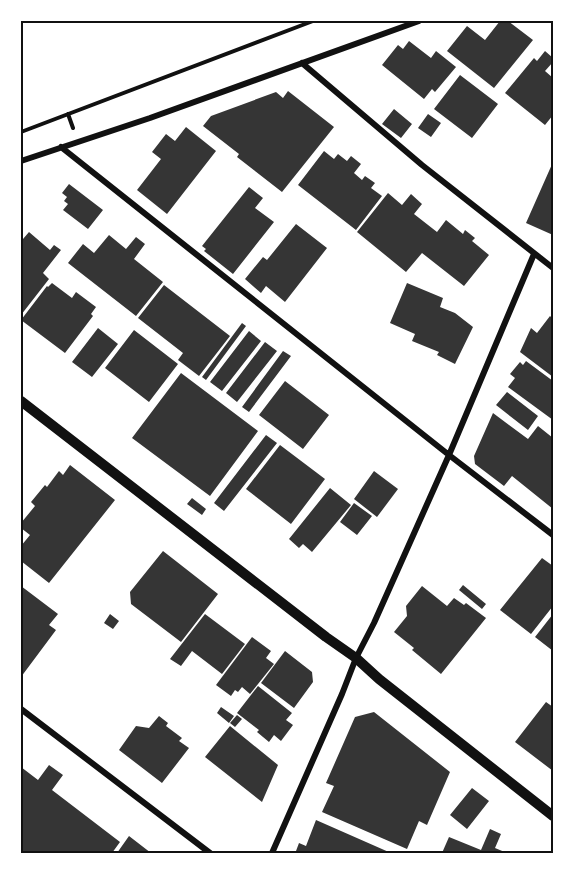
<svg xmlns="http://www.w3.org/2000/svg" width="574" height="874" font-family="'Source Serif 4',serif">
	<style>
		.building { fill: #353535 }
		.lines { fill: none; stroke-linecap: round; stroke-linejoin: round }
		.path { stroke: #111; stroke-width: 4 }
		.minor { stroke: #111; stroke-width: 6 }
		.tertiary { stroke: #111; stroke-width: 10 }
		.neatline { fill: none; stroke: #111; stroke-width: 2 }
	</style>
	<rect width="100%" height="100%" fill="#fff"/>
	<path class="building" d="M500 21H508L533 40 494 88 447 51 467 26 485 40Z
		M409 41 431 58 436 51 456 67 435 92 432 89 424 99 382 65 398 45 403 49Z
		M545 51 553 58V62L545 71 553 78V115L545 125 505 93 534 58 537 61Z
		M460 75 498 104 472 138 434 109Z
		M288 91 334 127 282 192 237 157 239 154 203 126 211 116 276 92 283 98Z
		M394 109 412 124 401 138 382 124Z
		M428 114 441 123 431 137 418 128Z
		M186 127 216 151 167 214 137 190 161 159 152 152 166 134 175 141Z
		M324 151 334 159 338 154 347 161 351 156 361 164 354 173 362 180 365 176 375 183 371 188 382 196 356 230 298 185Z
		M553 162V235L526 223Z
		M69 184 103 210 88 229 63 210 68 204 64 201 67 197 62 193Z
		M249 187 263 198 255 208 274 222 233 274 204 251 206 249 202 246Z
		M388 193 402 205 411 194 422 204 414 214 437 232 446 220 463 234 465 230 475 238 472 241 489 255 464 286 422 253 406 272 357 232Z
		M296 224 327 248 285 302 266 286 261 293 245 279 263 257 267 260Z
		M29 232 50 250 54 245 61 250 43 273 49 279 21 315V238L23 239Z
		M109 235 126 249 136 237 145 244 134 259 163 282 136 316 68 263 83 244 94 253Z
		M52 283 72 298 76 292 96 307 91 314 93 316 65 353 21 320 47 286 48 287Z
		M407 283 443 298 440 307 455 313 473 327 455 364 437 355 439 352 412 341 415 334 390 323Z
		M164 285 230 336 199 376 178 360 183 353 138 318Z
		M550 316 553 319V377L520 352 531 328 537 333Z
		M242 323 246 326 206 380 202 377Z
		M98 328 118 344 92 377 72 362Z
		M134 330 178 364 149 402 105 368Z
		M249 331 261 341 222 391 210 382Z
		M265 342 277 351 237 402 226 393Z
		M283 351 291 356 249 412 242 407Z
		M526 361 553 381V420L508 387 515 378 510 374 520 362 523 365Z
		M181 373 258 431 210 496 132 438Z
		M285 381 329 415 303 449 259 415Z
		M507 392 538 416 528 430 496 405Z
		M493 413 528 439 538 426 553 438V509L512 476 504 486 475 464 474 456Z
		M266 435 277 443 224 511 214 503Z
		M280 445 325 479 291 524 246 489Z
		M70 465 115 500 49 583 21 561V546L30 535 21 528V523L35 506 31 502 45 485 47 487 59 471 63 475Z
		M374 471 398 489 377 517 354 499Z
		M330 488 351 505 312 552 303 544 299 548 289 539Z
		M192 498 206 509 202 515 187 504Z
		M354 503 372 516 357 535 340 522Z
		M163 551 218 594 181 642 131 604 130 592Z
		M542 558 553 566V606L531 634 500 610Z
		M463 585 486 604 482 609 459 590Z
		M21 586 58 614 49 625 56 630 21 677Z
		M422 586 447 606 454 598 464 605 466 603 486 618 441 674 412 650 414 648 394 632 407 616 406 606Z
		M110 614 119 621 113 629 104 623Z
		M205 614 245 644 222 674 192 651 181 666 170 659Z
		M553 614V651L535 637Z
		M252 637 271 651 266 658 274 664 250 694 242 687 238 692 235 690 231 696 216 685Z
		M285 651 312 672 313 682 294 708 261 683Z
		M258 686 292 713 286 720 293 725 281 741 274 735 269 742 257 732 259 730 237 713Z
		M546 702 553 707V771L515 742Z
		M221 707 234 716 229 723 217 713Z
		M374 712 450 772 427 825 419 821 407 849 322 812 334 786 326 783 355 717Z
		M237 715 242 719 235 727 230 723Z
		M159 716 168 723 166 726 182 738 179 741 189 748 162 783 119 750 136 726 149 728Z
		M230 726 278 765 262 802 205 757Z
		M49 765 63 775 52 790 120 842 112 853H21V767L38 780Z
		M472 788 489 801 467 829 450 815Z
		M316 820 391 853H300L296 851 299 843 306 846Z
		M490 829 501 834 495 848 507 853H442L449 837 481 850Z
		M129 836 151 853H117Z"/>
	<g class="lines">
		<path class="path" d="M68 114 73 128
			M21 132 313 21"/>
		<path class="minor" d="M302 63 422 165 553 268
			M61 147 449 455 553 535
			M21 161 150 118 419 21
			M21 709 210 853
			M272 853 342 694 356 658 374 623 449 455 534 254"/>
		<path class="tertiary" d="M21 401 326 637 356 658 379 679 553 816"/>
	</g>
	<rect width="574" height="874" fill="none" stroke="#ffffff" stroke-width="45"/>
	<rect x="22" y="22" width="530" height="830" class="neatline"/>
</svg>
